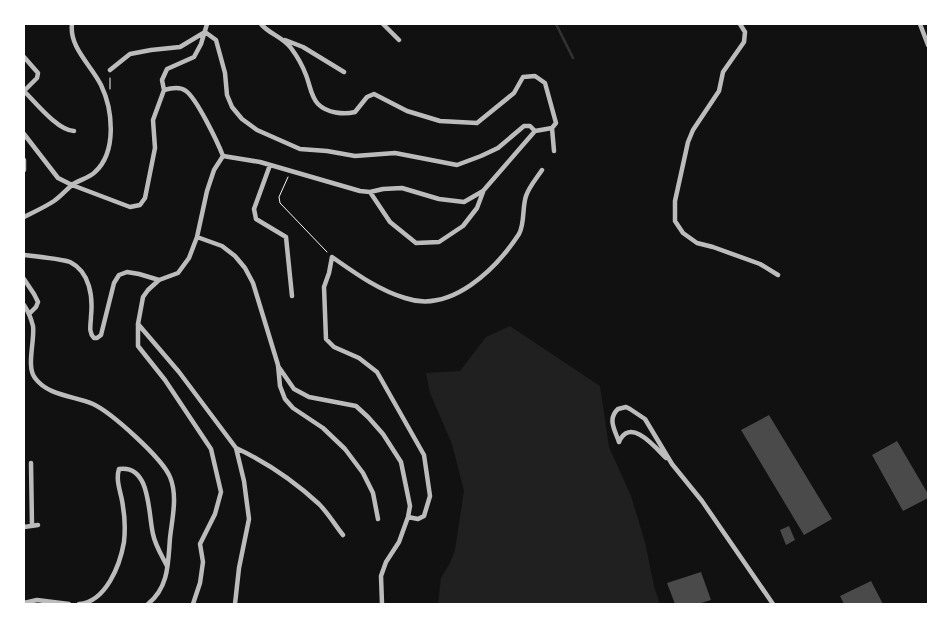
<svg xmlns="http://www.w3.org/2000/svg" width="952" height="628" font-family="Montserrat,sans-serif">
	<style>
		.green { fill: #202020 }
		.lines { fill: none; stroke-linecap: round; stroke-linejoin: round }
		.stream { stroke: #333; stroke-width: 2.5 }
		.building { fill: #4a4a4a }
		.path { stroke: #f5f5f5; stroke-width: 1 }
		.minor { stroke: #bcbcbc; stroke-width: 4.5 }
	</style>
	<rect width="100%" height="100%" fill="#111"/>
	<path class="green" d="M510 326 600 386 609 447 631 496 645 542 654 586 660 604H438L441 578 450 563 455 550 464 491 452 444 430 393 426 373 460 371 486 337Z"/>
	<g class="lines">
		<path class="stream" d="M556 24 573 58"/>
	</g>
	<path class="building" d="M769 415 832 519 804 535 741 430Z
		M897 441 928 494V498L903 511 872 455Z
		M789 526 795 540 786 545 780 530Z
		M701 572 711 600 698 604H675L667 583Z
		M871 581 883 604H844L840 596Z"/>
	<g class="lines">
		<path class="path" d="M110 78V89
			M288 177 279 197 280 203 327 252"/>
		<path class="minor" d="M261 24C269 34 283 37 291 48 297 56 303 67 306 75 310 85 311 97 318 104 327 113 344 115 355 112L367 97 374 94 407 111 440 121 477 123 514 93 523 77 535 76 545 83 556 123 552 128
			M383 24 399 40
			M740 24 745 32 744 42 723 72 719 91 693 130 688 142 675 201V221L683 233 697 243 713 247 760 264 778 275
			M920 24 928 45
			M285 40 303 47 344 72
			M24 57 38 73 37 78 24 91
			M110 70 130 54 151 50 180 47 205 32 216 40 225 73 227 95 232 107 242 119 257 130 300 149 327 151 355 156 395 153 457 165 481 156 498 148 524 126H530L535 131
			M164 90C171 88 180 86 186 91 197 99 218 143 223 156L214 170 207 191 197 237 189 258 178 273 159 280 148 290 143 297 138 324V346L165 380 211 449 221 492 215 514 200 544 203 562 200 583 193 604
			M164 90 162 80 167 69 194 57 201 44 207 24
			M24 91C35 102 58 131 74 131
			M552 128 554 151
			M24 134 58 178 72 185 130 207 140 205 145 198 155 148 153 120 164 90
			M223 156 260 162 360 191 370 192 383 189 402 188 439 199 464 202 483 191 535 131 552 128
			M24 160V170
			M270 165 254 209 256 219 286 237 292 296
			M370 192 390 222 416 243 439 242 463 226 477 208 483 192
			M24 217C34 212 45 207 54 201 61 196 66 190 72 185 79 180 89 178 95 172 117 152 113 110 101 85 91 65 69 47 72 24
			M197 237 222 246 235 256 245 268 253 283 278 365 280 386 285 399 293 408 323 428 345 449 363 473 373 493 378 519
			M24 255C33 256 62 259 70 262 90 272 93 297 91 316 91 324 88 332 94 338H97L101 335 114 283 119 275 127 272 139 274 159 280
			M24 279 34 294 38 302 36 307 29 314
			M24 305C28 311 31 318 33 326 35 340 26 367 35 378 48 396 75 396 93 404 112 413 162 458 170 477 178 496 172 519 170 538 168 563 169 587 148 604
			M138 324 179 372 236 448 244 481 249 519 239 568 235 604
			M278 366 294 389 309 397 356 406 368 417 383 434 401 462 410 506 408 517 399 542 386 562 381 576 382 604
			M619 442C615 430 607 419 618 409L626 407 630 409 645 419 672 464 702 501 773 604
			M619 442C630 416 656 448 666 458
			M236 448C266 462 294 481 319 504 328 513 335 525 343 535
			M31 463 32 526
			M408 517 418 519 424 516 430 496 424 455 377 372 359 358 334 347 326 339 324 287 329 273 332 257C355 273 378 290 405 298 451 314 496 269 519 234 525 223 522 208 526 196 529 187 536 179 542 170
			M24 527 38 525
			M24 603 37 600 69 604
			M79 604C106 602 120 565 124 542 125 532 125 518 123 507 122 494 115 482 119 469 151 464 148 514 153 534 155 545 162 556 167 566"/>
	</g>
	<rect width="952" height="628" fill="none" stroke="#ffffff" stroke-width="50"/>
</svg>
